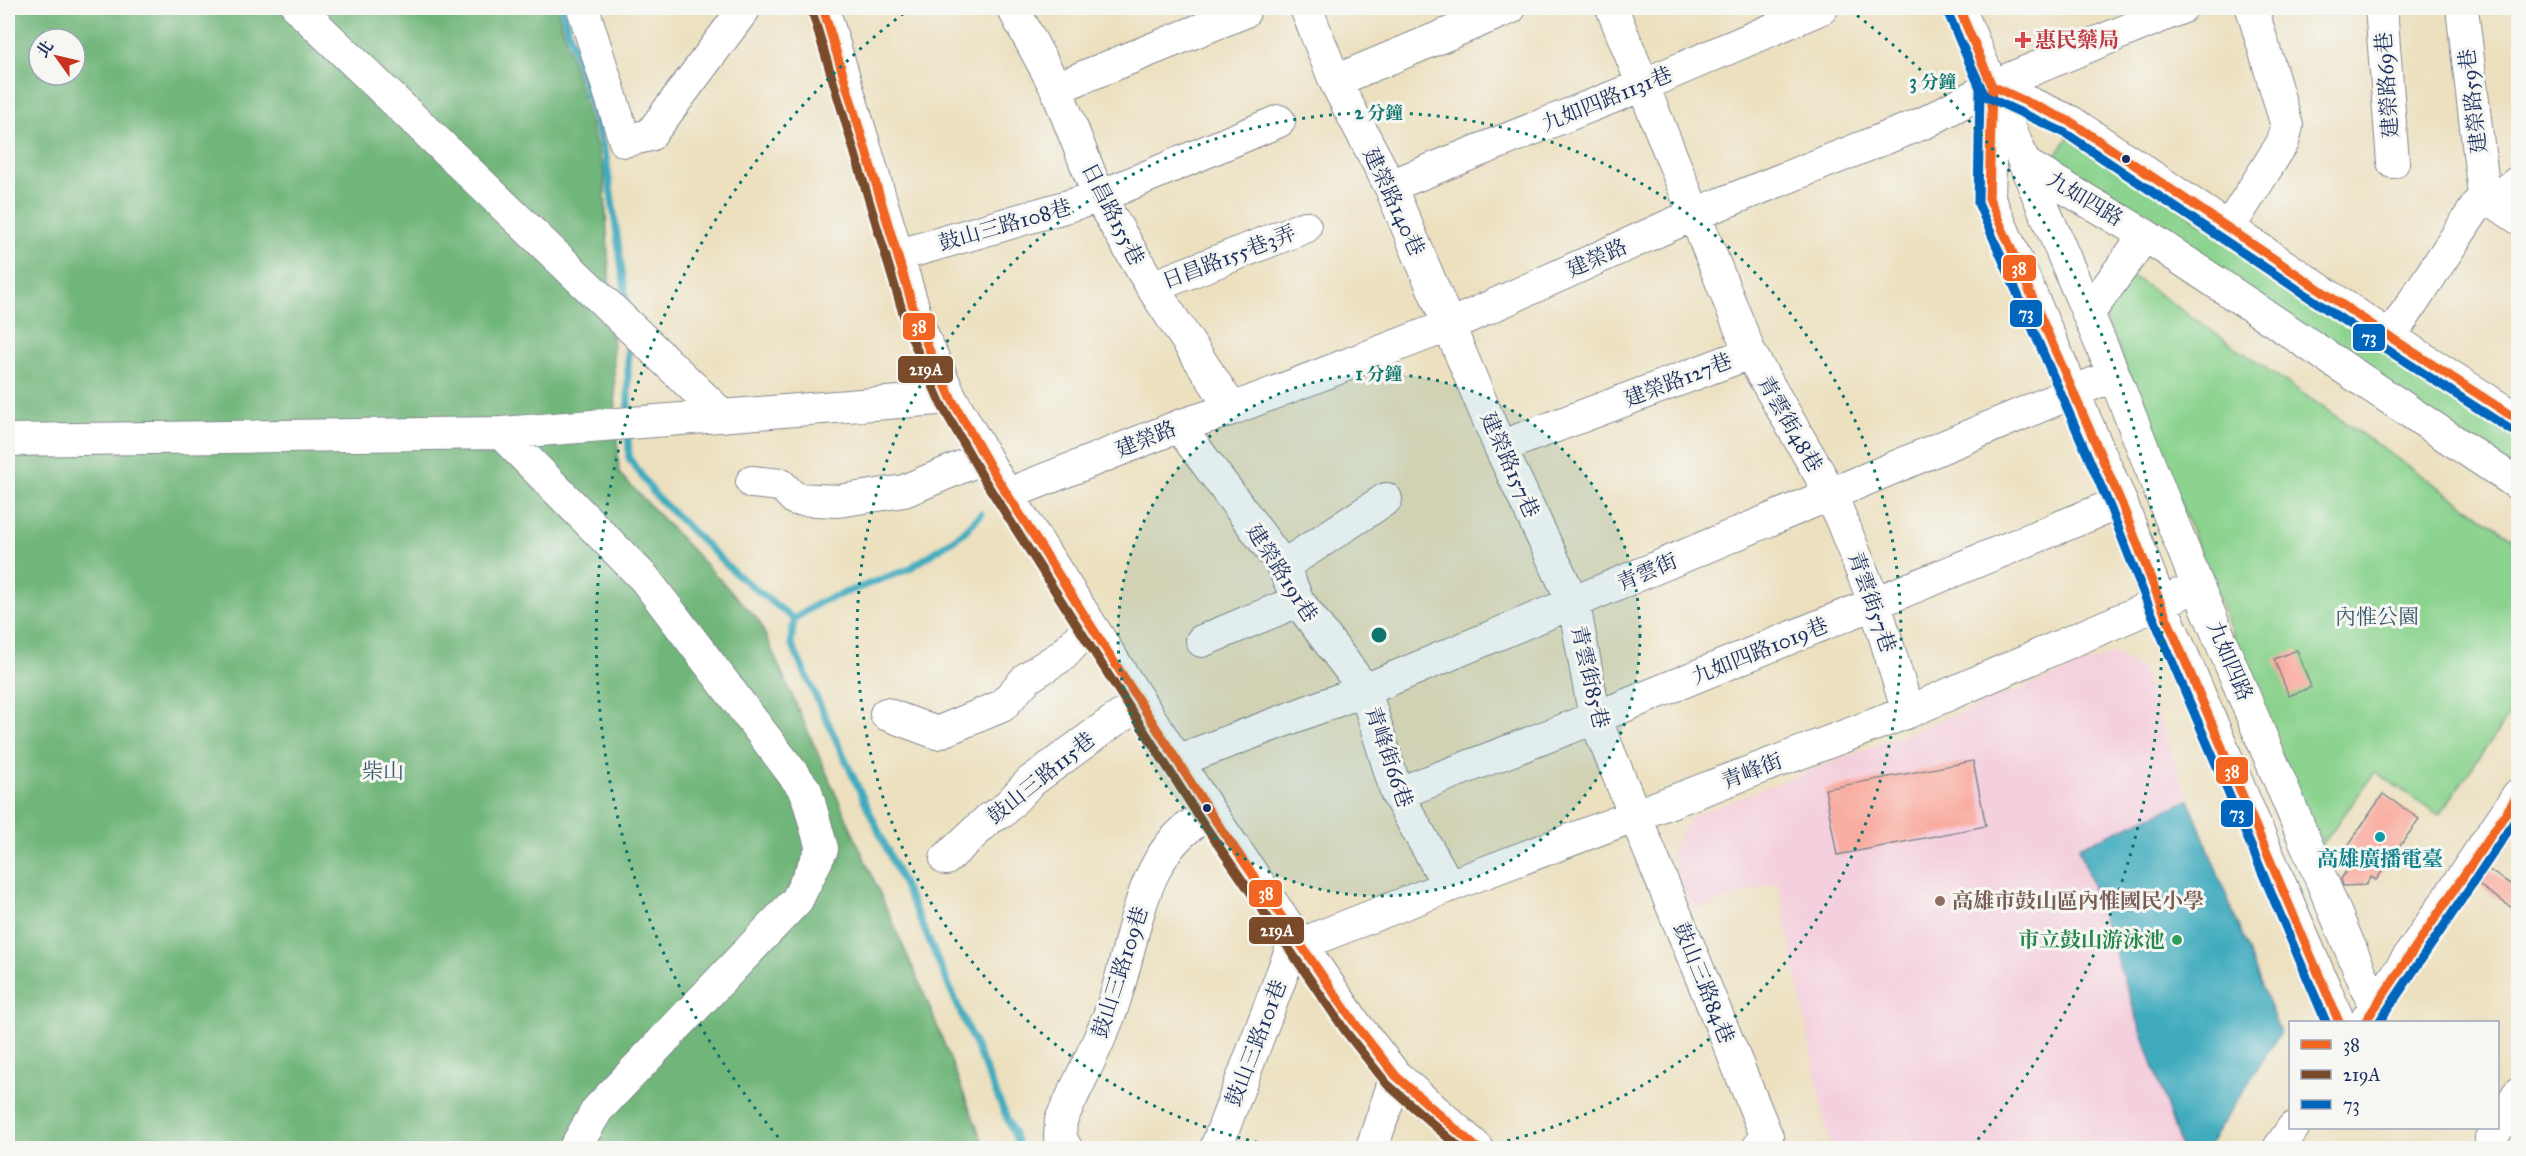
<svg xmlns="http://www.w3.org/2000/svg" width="2526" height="1156" font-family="'IM FELL Great Primer','Noto Serif TC',serif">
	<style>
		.built { fill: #f4cfdd }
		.green { fill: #8bd38e; stroke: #538176; stroke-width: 1.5 }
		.forest { fill: #70b579; stroke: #46726c; stroke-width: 1.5; fill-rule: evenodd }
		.water { fill: #3fabbe; stroke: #2d6d8e; stroke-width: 1.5 }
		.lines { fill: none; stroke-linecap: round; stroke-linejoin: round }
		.stream { stroke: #3fabbe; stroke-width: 7 }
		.building { fill: #f9aca0 }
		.minor-casing { stroke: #84888e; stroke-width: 34 }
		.minor { stroke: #fff; stroke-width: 32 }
		.bus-1-casing { stroke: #f6f6f2; stroke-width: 14 }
		.bus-2-casing { stroke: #f6f6f2; stroke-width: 14 }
		.bus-3-casing { stroke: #f6f6f2; stroke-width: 14 }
		.bus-1 { stroke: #f26522; stroke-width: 9 }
		.bus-2 { stroke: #7a4b2a; stroke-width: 9 }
		.bus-3 { stroke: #0065bd; stroke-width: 9 }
		.ring { fill: none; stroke: #0f766e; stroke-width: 3; stroke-dasharray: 3 6 }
		.health-dot { fill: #e0444e; stroke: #f6f6f2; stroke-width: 2 }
		.bus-dot { fill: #1b2f5e; stroke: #f6f6f2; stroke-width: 2 }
		.culture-dot { fill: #0f9aa8; stroke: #f6f6f2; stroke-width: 2 }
		.education-dot { fill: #8d6e63; stroke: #f6f6f2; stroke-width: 2 }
		.leisure-dot { fill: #2e9e5b; stroke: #f6f6f2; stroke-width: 2 }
		.labels { text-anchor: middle; stroke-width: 6; stroke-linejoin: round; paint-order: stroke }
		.health-label { font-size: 21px; font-weight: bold; fill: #be3a42; stroke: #f6f6f2; text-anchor: start }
		.street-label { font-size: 21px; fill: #1b2f5e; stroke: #f6f6f2 }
		.park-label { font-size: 21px; fill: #37586a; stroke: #f6f6f2 }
		.culture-label { font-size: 21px; font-weight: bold; fill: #0d838f; stroke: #f6f6f2 }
		.education-label { font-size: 21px; font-weight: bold; fill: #785e54; stroke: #f6f6f2; text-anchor: start }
		.leisure-label { font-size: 21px; font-weight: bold; fill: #27864d; stroke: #f6f6f2; text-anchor: end }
		.centre { fill: #0f766e; stroke: #f6f6f2; stroke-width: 3 }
		.ring-label { font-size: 18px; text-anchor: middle; font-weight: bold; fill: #0f766e; stroke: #f6f6f2; stroke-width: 6; stroke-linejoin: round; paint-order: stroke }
		.line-badge { stroke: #f6f6f2; stroke-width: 2 }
		.badge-label { font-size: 16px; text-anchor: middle; font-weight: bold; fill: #fff }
	</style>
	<rect width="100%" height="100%" fill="#f6f6f2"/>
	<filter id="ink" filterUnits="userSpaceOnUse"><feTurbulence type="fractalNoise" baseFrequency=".0167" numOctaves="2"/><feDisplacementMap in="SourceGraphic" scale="12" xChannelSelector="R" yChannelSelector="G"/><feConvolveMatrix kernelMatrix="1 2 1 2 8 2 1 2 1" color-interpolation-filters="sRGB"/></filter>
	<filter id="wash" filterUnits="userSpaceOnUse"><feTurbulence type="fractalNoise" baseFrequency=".008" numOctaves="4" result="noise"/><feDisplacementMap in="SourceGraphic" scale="24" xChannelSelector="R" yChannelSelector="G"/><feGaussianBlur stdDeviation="1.35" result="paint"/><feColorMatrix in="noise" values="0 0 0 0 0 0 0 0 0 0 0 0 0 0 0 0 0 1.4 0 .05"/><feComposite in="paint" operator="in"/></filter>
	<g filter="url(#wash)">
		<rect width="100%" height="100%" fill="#ece0bf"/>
		<path class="built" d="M2114 653 2141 669 2189 800 2079 847 2181 1148H1830L1778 882 1692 911 1670 852 1690 817Z"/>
		<path class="green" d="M2070 135 2518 436V473L2053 160Z
			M2131 275 2518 542V702L2439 815 2375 772 2319 849 2104 313Z"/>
		<path class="forest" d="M8 8H557L604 171 619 473 759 621 924 993 985 1148H8ZM39 39H75V75H39Z"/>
		<path class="water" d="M2189 800 2280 1033 2207 1148H2181L2079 847Z"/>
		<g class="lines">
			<path class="stream" d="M562 8 606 158 628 312
				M628 338V414
				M628 431 629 458 656 496 735 573 794 619 791 643 925 931 1020 1148
				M794 619 820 602 909 569 963 533 981 514"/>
		</g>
		<g id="blocks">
			<path class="building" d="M2297 650 2311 687 2289 696 2274 659Z
				M1973 761 1986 826 1837 855 1825 789Z
				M2383 794 2419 819 2376 880 2371 877 2365 885 2343 886 2341 879 2351 864 2341 856Z
				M2489 870 2518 889V912L2479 885Z"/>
		</g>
	</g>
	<g filter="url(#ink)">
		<use href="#blocks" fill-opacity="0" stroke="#84888e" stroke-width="1.5"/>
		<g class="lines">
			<g class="minor-casing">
				<path id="minor" d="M298 8 723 416
					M583 8 625 141 650 135 745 8
					M823 8 919 327 951 398 995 475 1211 814 1356 1025 1396 1076 1477 1148
					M1013 8 1056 88 1099 197 1152 287 1232 409
					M1306 8 1335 81 1390 186 1500 447 1574 604 1595 718 1767 1137 1758 1148
					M1959 8 2114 375 2198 587 2375 1007
					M2381 8 2393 162
					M2462 8 2484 195
					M1335 81 1510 8
					M1992 86 2071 122 2390 337 2518 420
					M1056 88 1244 12
					M1992 96 1989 198 2121 502 2160 602 2339 1022
					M2025 164 2145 235 2518 484
					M1390 186 1643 85 1822 8
					M2493 201 2518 182
					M2228 229 2283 142 2287 126 2252 8
					M896 256 1099 197 1279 121
					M1152 287 1305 227
					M2088 314 2145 235
					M2390 337 2484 195 2518 218
					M1750 353 1831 494 1875 604 1908 712
					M1179 426 1283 566 1298 601 1365 690 1397 794 1449 886
					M501 433 951 398
					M8 440 501 433 645 579 806 791 822 849 797 900 597 1110 575 1148
					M1500 447 1750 353 1612 8
					M752 482 781 485 795 499 838 501 904 491 985 457
					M1006 495 1179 426 1232 409 1450 325 1695 214 1926 122 1992 86 2181 8
					M1283 566 1386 499
					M1202 641 1298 601
					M886 714 937 733 1002 706 1027 678 1063 655 1090 626
					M1177 761 1365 690 2114 375
					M1397 794 1595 718 2121 502
					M946 859 990 818 1002 812 1030 782 1112 722 1140 704
					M1301 944 1449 886 1908 712 2178 595
					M2367 1019 2518 795
					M2491 1139 2518 1094
					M1066 1148 1060 1137 1061 1120C1077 1086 1095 1051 1109 1016 1136 949 1135 846 1211 814
					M1216 1148 1296 937
					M1372 1148 1396 1076
					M2279 1148 2293 1128"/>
			</g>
			<use href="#minor" class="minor"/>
			<g class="bus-1-casing">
				<path id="bus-1" d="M823 8 919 327 951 398 995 475 1211 814 1356 1025 1396 1076 1477 1148
					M1959 8 1992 86 1989 198 2121 502 2160 602 2339 1022
					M1974 42 1992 86 2071 122 2390 337 2518 420
					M2365 1022 2518 795"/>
			</g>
			<g class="bus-2-casing">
				<path id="bus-2" d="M812 11 908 330 941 404 985 481 1201 820 1346 1032 1387 1084 1460 1148"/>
			</g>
			<g class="bus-3-casing">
				<path id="bus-3" d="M1948 13 1980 88 1978 203 2110 507 2149 607 2326 1022
					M1963 47 1985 96 2065 133 2383 347 2511 430
					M2379 1022 2518 816"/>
			</g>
			<use href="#bus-1" class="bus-1"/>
			<use href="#bus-2" class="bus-2"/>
			<use href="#bus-3" class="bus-3"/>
		</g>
	</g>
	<circle cx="1379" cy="635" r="261" fill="#0f766e" fill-opacity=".12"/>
	<g class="ring">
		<circle cx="1379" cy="635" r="261"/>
		<path d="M1284 1148A522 522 0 1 1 1474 1148"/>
		<path d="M784 1144A783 783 0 0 1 908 10M1850 10A783 783 0 0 1 1974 1144"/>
	</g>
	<path class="health-dot" d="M2020 31h6v6h6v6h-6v6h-6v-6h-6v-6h6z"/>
	<g class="bus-dot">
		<circle cx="2126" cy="159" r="5"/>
		<circle cx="1207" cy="808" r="5"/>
	</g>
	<circle class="culture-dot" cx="2380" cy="837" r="6"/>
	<circle class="education-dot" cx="1940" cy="901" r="6"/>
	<circle class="leisure-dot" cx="2177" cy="940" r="6"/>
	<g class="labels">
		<g class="health-label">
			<text x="2035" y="47">惠民藥局</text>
		</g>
		<g class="street-label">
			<text transform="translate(2387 85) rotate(-94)" y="7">建榮路69巷</text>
			<text transform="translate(1607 99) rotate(-22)" y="7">九如四路1131巷</text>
			<text transform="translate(2473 101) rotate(-97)" y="7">建榮路59巷</text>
			<text transform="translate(2085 199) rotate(31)" y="7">九如四路</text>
			<text transform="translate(1394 202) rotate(65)" y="7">建榮路140巷</text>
			<text transform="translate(1113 214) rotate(63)" y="7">日昌路155巷</text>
			<text transform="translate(1005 225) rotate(-16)" y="7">鼓山三路108巷</text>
			<text transform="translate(1229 257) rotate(-21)" y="7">日昌路155巷3弄</text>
			<text transform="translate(1597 258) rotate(-24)" y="7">建榮路</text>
			<text transform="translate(1678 380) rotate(-21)" y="7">建榮路127巷</text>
			<text transform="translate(1790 424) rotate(60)" y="7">青雲街48巷</text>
			<text transform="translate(1146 439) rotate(-22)" y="7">建榮路</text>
			<text transform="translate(1510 465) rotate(66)" y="7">建榮路157巷</text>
			<text transform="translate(1647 572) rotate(-23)" y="7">青雲街</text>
			<text transform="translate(1282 573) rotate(57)" y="7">建榮路191巷</text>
			<text transform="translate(1872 602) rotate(71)" y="7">青雲街57巷</text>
			<text transform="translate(1760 651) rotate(-22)" y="7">九如四路1019巷</text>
			<text transform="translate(2230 661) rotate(67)" y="7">九如四路</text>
			<text transform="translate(1590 677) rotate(77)" y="7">青雲街85巷</text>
			<text transform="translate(1389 757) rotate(71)" y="7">青峰街66巷</text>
			<text transform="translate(1752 771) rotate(-21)" y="7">青峰街</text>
			<text transform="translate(1041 778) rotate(-39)" y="7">鼓山三路115巷</text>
			<text transform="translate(1120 972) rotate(-72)" y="7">鼓山三路109巷</text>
			<text transform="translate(1704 983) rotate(68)" y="7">鼓山三路84巷</text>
			<text transform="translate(1256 1043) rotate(-69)" y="7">鼓山三路101巷</text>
		</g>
		<g class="park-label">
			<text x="2377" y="624">內惟公園</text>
			<text x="383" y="778">柴山</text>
		</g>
		<g class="culture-label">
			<text x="2380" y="866">高雄廣播電臺</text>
		</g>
		<g class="education-label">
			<text x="1952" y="908">高雄市鼓山區內惟國民小學</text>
		</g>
		<g class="leisure-label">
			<text x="2165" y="947">市立鼓山游泳池</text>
		</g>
	</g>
	<circle cx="1379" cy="635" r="9" class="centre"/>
	<g class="ring-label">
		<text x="1933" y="88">3 分鐘</text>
		<text x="1379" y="119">2 分鐘</text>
		<text x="1379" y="380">1 分鐘</text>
	</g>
	<g class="line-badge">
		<rect x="2002" y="254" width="35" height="28" rx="6" fill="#f26522"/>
		<rect x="2009" y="299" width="34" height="29" rx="6" fill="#0065bd"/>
		<rect x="902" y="312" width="34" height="29" rx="6" fill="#f26522"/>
		<rect x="2352" y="323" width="34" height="29" rx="6" fill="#0065bd"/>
		<rect x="897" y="355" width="57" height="29" rx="6" fill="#7a4b2a"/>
		<rect x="2215" y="756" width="34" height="29" rx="6" fill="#f26522"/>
		<rect x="2220" y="799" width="34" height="29" rx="6" fill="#0065bd"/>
		<rect x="1248" y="879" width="35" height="29" rx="6" fill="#f26522"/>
		<rect x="1248" y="916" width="57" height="29" rx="6" fill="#7a4b2a"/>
	</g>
	<g class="badge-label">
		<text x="2019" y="274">38</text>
		<text x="2026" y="319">73</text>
		<text x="919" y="332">38</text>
		<text x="2369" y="343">73</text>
		<text x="926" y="375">219A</text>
		<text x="2232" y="777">38</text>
		<text x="2237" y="819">73</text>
		<text x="1266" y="899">38</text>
		<text x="1277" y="936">219A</text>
	</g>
	<rect width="2526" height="1156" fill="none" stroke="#f6f6f2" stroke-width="30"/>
	<rect x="2289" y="1021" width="210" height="108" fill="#f6f6f2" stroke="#9ea6b7" stroke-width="1.5"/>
	<rect x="2301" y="1040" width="30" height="9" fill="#f26522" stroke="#9ea6b7" stroke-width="1.5"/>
	<text x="2343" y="1051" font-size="18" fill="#1b2f5e">38</text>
	<rect x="2301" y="1070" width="30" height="9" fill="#7a4b2a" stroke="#9ea6b7" stroke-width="1.5"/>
	<text x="2343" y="1081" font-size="18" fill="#1b2f5e">219A</text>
	<rect x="2301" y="1100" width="30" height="9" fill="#0065bd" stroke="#9ea6b7" stroke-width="1.5"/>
	<text x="2343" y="1111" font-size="18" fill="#1b2f5e">73</text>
	<g transform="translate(57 57) rotate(304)"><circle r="28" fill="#f6f6f2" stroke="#9ea6b7" stroke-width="1.5"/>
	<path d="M0-4.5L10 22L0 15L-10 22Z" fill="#c8321e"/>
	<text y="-9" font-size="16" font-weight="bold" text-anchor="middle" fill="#1b2f5e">北</text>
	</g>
</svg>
